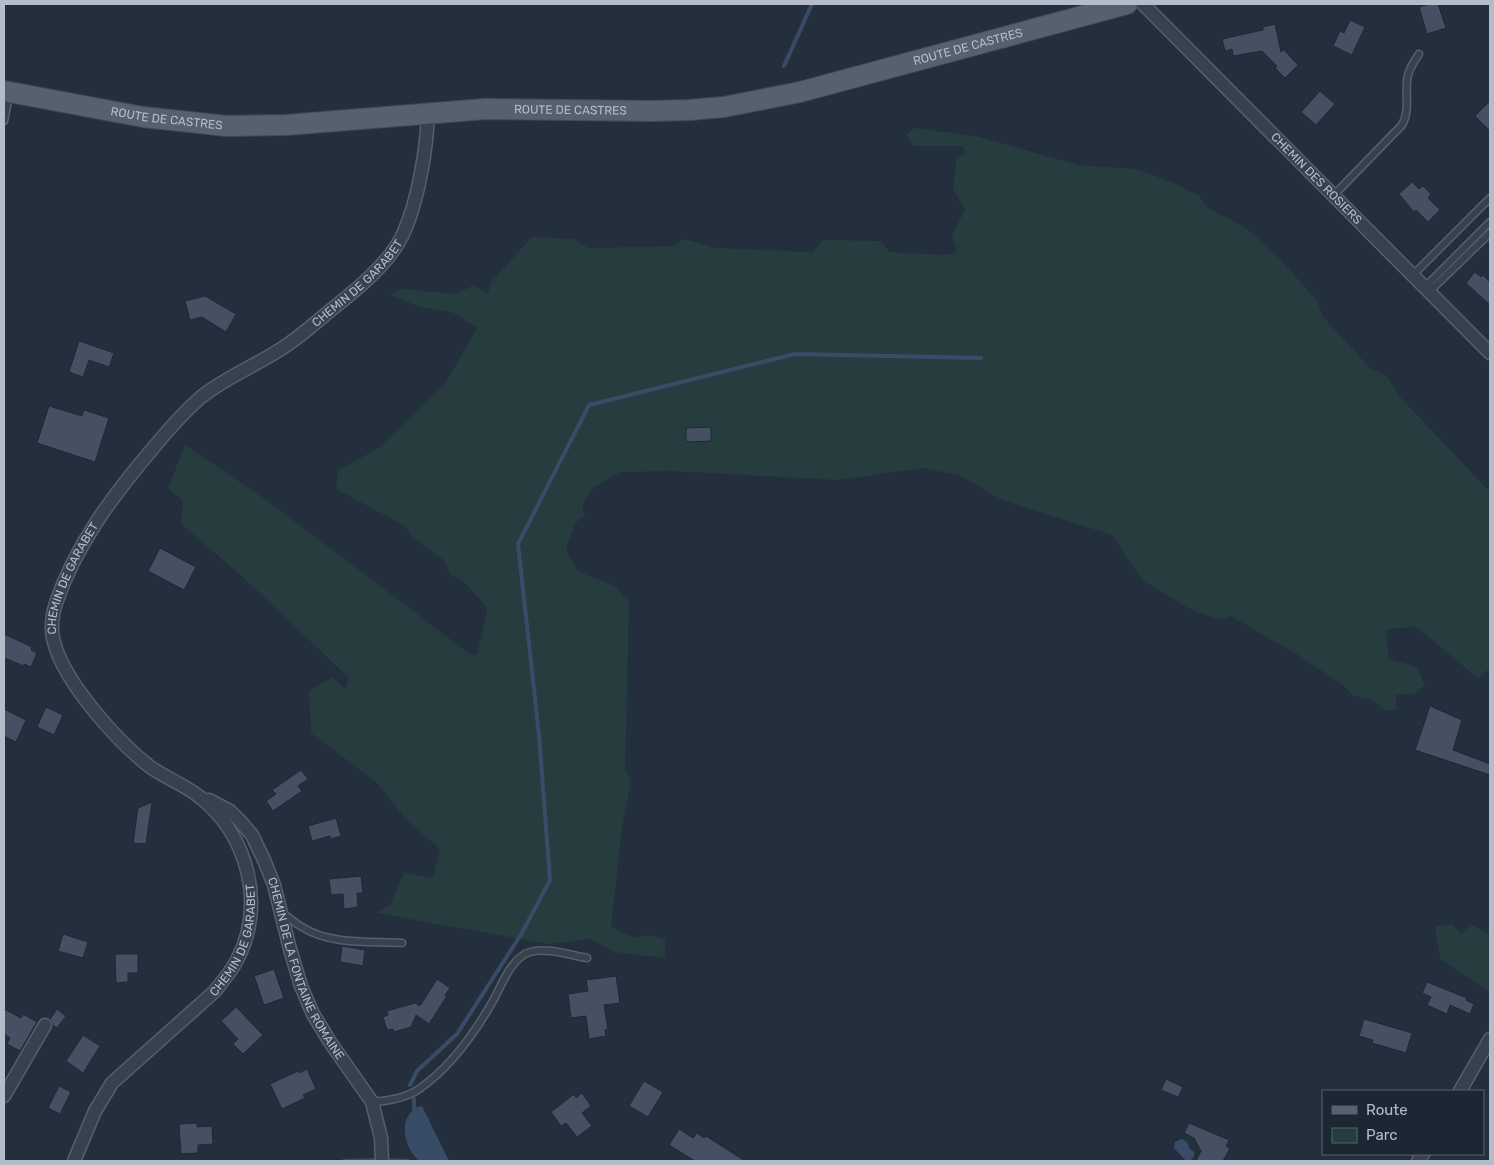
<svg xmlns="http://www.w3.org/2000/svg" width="1494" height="1165" font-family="Rubik,sans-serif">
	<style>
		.green { fill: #263c3f }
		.water { fill: #394c67 }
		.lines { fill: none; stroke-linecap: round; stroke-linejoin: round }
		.stream { stroke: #394c67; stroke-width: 4 }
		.building { fill: #455162; stroke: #1f2835 }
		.lane-casing { stroke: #565f6c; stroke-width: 9 }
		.street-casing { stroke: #565f6c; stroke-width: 15 }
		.primary-casing { stroke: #414a57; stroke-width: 22 }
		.lane { stroke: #38414e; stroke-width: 6 }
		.street { stroke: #38414e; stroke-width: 12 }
		.primary { stroke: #56606e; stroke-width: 20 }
		.labels { text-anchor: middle; stroke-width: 4; stroke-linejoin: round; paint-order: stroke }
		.street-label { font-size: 12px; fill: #b4bcc9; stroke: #1d2633 }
	</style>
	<rect width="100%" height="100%" fill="#242f3e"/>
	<path class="green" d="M914 128 976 136 1078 165 1135 169 1172 182 1199 196 1209 209 1245 227 1281 260 1317 301 1323 317 1371 369 1386 375 1400 397 1490 492V668L1478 678 1415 626 1386 630 1389 659 1417 667 1425 685 1414 694 1395 695 1397 709 1387 711 1372 700 1354 696 1343 685 1298 655 1231 616 1221 620 1192 610 1142 580 1112 535 1002 500 959 475 923 468 838 480 673 471 621 472 591 489 582 506 585 516 575 523 566 549 577 571 614 586 629 602 625 770 631 780 622 828 611 926 633 938 649 935 665 940V958L614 952 591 939 549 944 376 913 390 905 404 873 433 878 440 849 405 818 376 782 311 733 309 691 333 677 345 690 349 678 244 578 181 524 183 501 168 488 185 445 265 499 471 655 477 654 483 630 487 607 463 581 450 575 445 561 409 534 407 527 336 489 338 470 379 448 445 384 477 328 454 313 421 307 389 295 402 289 456 294 474 285 488 294 491 282 532 237 574 239 588 248 675 246 684 239 715 248 813 252 823 240 881 241 889 252 945 255 957 252 952 235 965 210 953 189 957 158 966 153 963 146H914L906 135Z
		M1453 925 1461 934 1471 925 1488 933 1490 932V992L1440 959 1435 926Z"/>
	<path class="water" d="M422 1106 449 1161H419C409 1152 402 1136 406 1121 407 1117 411 1112 414 1108Z
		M1182 1139 1188 1143 1189 1148 1194 1152V1156L1191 1160 1186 1161 1174 1148 1175 1142Z"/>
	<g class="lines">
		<path class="stream" d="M784 66 812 4
			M410 1085 417 1071 457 1034 522 933 550 880 539 735 518 544 589 405 795 354 981 358
			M414 1099V1108
			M384 1160 408 1161
			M344 1161 378 1160"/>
	</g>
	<path class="building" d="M1429 4H1438L1446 28 1427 34 1419 7Z
		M1350 20 1365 27 1352 55 1333 46 1340 31 1344 33Z
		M1275 24 1281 52 1284 50 1298 65 1285 78 1275 68 1277 66 1262 51 1233 56 1232 49 1225 51 1222 39 1263 30V27Z
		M1320 91 1335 104 1316 125 1301 112Z
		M1490 101V131L1475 116Z
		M1412 182 1419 189 1423 186 1431 194 1428 198 1440 210 1428 222 1416 210 1414 212 1399 194Z
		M1475 272 1481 277 1483 275 1490 282V305L1466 283Z
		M205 296 236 314 226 332 202 317 190 320 185 301Z
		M79 341 114 353 109 367 89 360 83 377 69 372Z
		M49 406 82 416 84 410 109 418 95 462 37 443Z
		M711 427V441L686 442V428Z
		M160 548 196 567 184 590 148 571Z
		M4 634 32 647 31 650 37 653 31 667 24 664V666L4 658Z
		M1430 706 1462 720 1453 750 1490 764V775L1415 750Z
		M46 707 63 715 54 735 37 727Z
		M4 709 26 720 16 742 4 736Z
		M301 770 308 779 298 786 302 791 273 811 266 801 276 794 272 790Z
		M152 802 146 844 133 843 138 808Z
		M336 818 341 836 331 839 330 836 312 841 308 826Z
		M361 876 363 893H357L358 907 344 909 343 894 331 895 329 879Z
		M63 934 88 942 83 958 58 951Z
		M342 946 365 950 363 966 340 962Z
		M115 954H138V973H128V982L116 983Z
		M274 969 284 998 264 1005 254 976Z
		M616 976 620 1003 604 1005 608 1029 605 1030 606 1036 589 1039 586 1016 571 1018 568 994 588 991 586 980Z
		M437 979 450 988 445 995 447 996 429 1024 416 1015 411 1027 394 1032 393 1029 387 1030 383 1017 388 1015 387 1011 415 1003 420 1006Z
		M1427 982 1467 998 1466 1000 1474 1004 1470 1014 1450 1005 1447 1014 1427 1005 1431 997 1422 993Z
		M236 1007 263 1035 243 1054 233 1044 238 1039 221 1021Z
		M4 1009 21 1018 23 1014 37 1022 20 1051 7 1044 10 1038 4 1034Z
		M57 1009 66 1016 57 1028 53 1025 50 1019Z
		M1364 1019 1412 1033 1406 1053 1372 1043 1373 1040 1359 1036Z
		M83 1035 100 1046 83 1073 66 1061Z
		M307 1069 316 1089 303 1095 305 1098 282 1109 270 1084 298 1071 299 1073Z
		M1166 1079 1183 1087 1178 1097 1161 1090Z
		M644 1081 663 1092 648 1117 629 1106Z
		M59 1086 71 1092 60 1114 48 1108Z
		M582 1093 591 1106 582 1113 592 1126 577 1137 566 1123 561 1126 551 1112 574 1094 576 1098Z
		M197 1123V1127L212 1126 213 1144 198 1145V1153L181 1154 179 1124Z
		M1189 1123 1229 1140 1226 1146 1230 1148 1223 1161H1196L1201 1151 1194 1138 1184 1133Z
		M679 1129 693 1138 697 1133 704 1138 706 1136 745 1161H695L669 1145Z"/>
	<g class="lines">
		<g class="lane-casing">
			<path id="lane" d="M4 121 9 96
				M1333 196 1402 125C1411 109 1404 92 1408 75 1410 67 1415 60 1419 54
				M1413 275 1490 198
				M1425 287 1490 222
				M1429 292 1490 233
				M283 913C289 918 295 923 302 927 330 945 370 941 402 943
				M372 1102C388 1101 406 1098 419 1089 451 1067 475 1033 494 999 502 984 512 957 530 952 547 947 570 955 587 958"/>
		</g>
		<g class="street-casing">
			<g id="street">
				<path id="s1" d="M1143 4 1490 353"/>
				<path id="s2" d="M209 800 230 811 240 821 252 835 264 860 274 885 290 949 301 986 313 1014 330 1042 372 1102 381 1138 382 1161"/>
				<path d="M1460 1091 1490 1039"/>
				<path d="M4 1096 45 1025"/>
				<path id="s3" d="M74 1161 95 1111 112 1083 214 992C222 982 231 972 237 960 266 905 248 836 201 798 186 785 165 778 149 766 117 741 64 682 54 642 50 629 52 616 56 603 76 544 114 494 154 447 168 430 183 413 200 398 224 378 255 366 281 349 297 339 312 326 326 314 352 293 389 265 403 234 418 202 427 148 428 113"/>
				<path d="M1418 1161 1423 1154"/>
			</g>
		</g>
		<g class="primary-casing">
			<g id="primary">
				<path id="s4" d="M4 91 143 117 227 126 286 125 485 109 652 111 689 110 724 107 800 92 1127 4"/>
			</g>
		</g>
		<use href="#lane" class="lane"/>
		<use href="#street" class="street"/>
		<use href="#primary" class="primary"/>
	</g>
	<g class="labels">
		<g class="street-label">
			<text dy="4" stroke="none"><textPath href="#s4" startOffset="975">ROUTE DE CASTRES</textPath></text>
			<text dy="4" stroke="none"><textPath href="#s4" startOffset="570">ROUTE DE CASTRES</textPath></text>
			<text dy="4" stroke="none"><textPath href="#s4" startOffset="165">ROUTE DE CASTRES</textPath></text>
			<text dy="4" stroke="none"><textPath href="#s1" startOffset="246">CHEMIN DES ROSIERS</textPath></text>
			<text dy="4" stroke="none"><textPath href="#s3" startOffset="1150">CHEMIN DE GARABET</textPath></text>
			<text dy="4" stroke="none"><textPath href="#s3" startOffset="730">CHEMIN DE GARABET</textPath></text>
			<text dy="4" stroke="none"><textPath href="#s3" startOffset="281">CHEMIN DE GARABET</textPath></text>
			<text dy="4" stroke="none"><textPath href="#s2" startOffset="201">CHEMIN DE LA FONTAINE ROMAINE</textPath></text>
		</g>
	</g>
	<rect width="1494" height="1165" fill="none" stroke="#b4bcc9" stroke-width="10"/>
	<rect x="1322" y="1090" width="162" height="65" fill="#1d2633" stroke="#59626f"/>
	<rect x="1332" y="1106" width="25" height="8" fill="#56606e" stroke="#59626f"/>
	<text x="1366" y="1115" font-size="15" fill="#b4bcc9">Route</text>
	<rect x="1332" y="1128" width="25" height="15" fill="#263c3f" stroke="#59626f"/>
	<text x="1366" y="1140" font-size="15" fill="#b4bcc9">Parc</text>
</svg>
